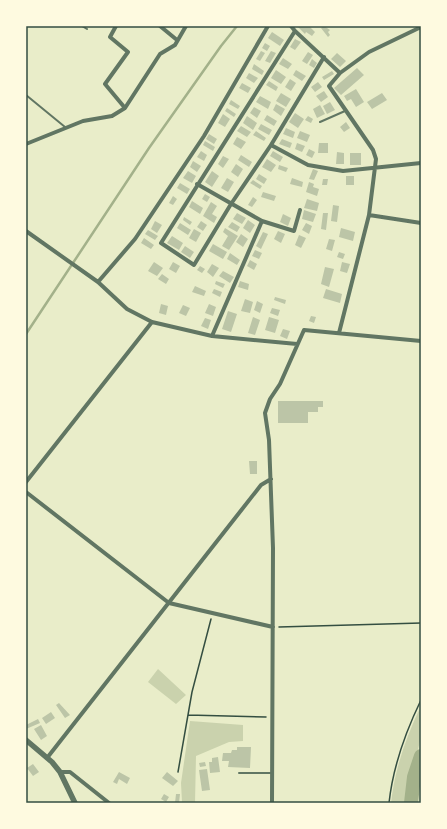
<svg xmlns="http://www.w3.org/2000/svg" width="447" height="829" font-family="Figtree,sans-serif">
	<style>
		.green { fill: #cad2ad }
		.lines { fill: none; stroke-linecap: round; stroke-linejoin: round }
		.stream { stroke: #a3b18a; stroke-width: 2.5 }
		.river { stroke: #a3b18a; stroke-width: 14 }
		.building { fill: #bcc5a7 }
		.path { stroke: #344e41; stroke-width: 1.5 }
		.service { stroke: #617663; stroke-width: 2 }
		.minor { stroke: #617663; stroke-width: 4 }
		.tertiary { stroke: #617663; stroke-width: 5.5 }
		.neatline { fill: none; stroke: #344e41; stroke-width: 1.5 }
	</style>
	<rect width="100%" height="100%" fill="#e9edc9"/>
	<path class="green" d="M158 669 186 695 176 704 148 682Z
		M421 706V737L405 803H391C395 768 406 737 421 706Z
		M190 721 243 725V741L229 742 196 756 195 803 182 802 181 783Z"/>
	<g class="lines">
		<path class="stream" d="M26 334 149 148 221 46 237 26"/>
		<path class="river" d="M411 803 414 777 421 756"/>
	</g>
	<path class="building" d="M297 26H309L315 32 312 36 306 32 305 34Z
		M324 26 330 30 328 32 330 35 328 37 321 28Z
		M272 32 284 40 280 46 268 38Z
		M295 39 301 42 295 50 290 47Z
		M265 43 270 46 267 51 262 48Z
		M261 51 265 53 260 61 256 59Z
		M271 51 276 53 270 63 265 61Z
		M308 52 313 55 307 64 302 61Z
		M337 53 346 61 340 67 331 59Z
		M283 58 292 64 288 69 279 64Z
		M312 59 317 63 314 68 309 65Z
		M254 64 264 71 262 75 252 69Z
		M357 68 364 75 341 95 334 88Z
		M276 70 286 77 281 84 271 78Z
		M296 70 306 76 302 81 293 75Z
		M332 71 334 74 324 80 322 77Z
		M249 73 258 78 254 83 246 78Z
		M290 79 296 83 291 91 285 87Z
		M269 81 278 87 276 91 266 85Z
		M318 82 322 87 315 92 311 87Z
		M242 83 251 88 248 93 239 88Z
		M356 89 364 102 356 107 351 99 347 101 344 96Z
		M324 91 328 97 321 102 316 96Z
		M281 93 291 99 286 107 276 101Z
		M382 93 387 100 372 109 367 102Z
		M260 96 271 102 268 109 256 102Z
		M231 100 240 106 238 109 229 104Z
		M330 102 335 110 327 114 323 106Z
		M276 104 285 109 281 116 273 110Z
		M320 105 325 114 317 118 313 109Z
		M254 107 261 111 257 118 250 113Z
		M227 108 236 114 234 117 225 111Z
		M295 113 304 119 298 128 289 122Z
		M223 114 230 119 225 127 218 123Z
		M267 115 277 121 274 126 264 120Z
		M247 116 257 123 253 130 243 123Z
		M308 116 313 119 311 123 305 120Z
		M346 122 350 128 344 132 340 127Z
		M261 124 272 130 269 135 258 129Z
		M241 126 251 132 247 137 237 131Z
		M286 128 295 132 293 138 283 134Z
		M256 131 266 138 264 141 253 135Z
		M300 131 310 135 307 142 297 138Z
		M209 134 217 139 214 144 206 139Z
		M237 137 246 142 241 149 233 144Z
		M282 139 292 143 290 148 279 144Z
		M205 141 215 147 213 151 203 145Z
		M297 143 305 146 302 152 295 149Z
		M319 143H328V153H318Z
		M309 149 315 152 312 158 306 155Z
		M201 151 207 155 204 161 197 157Z
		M273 151 283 157 280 162 270 156Z
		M337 152 344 153V164H336Z
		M350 153H361V165H350Z
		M241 155 252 162 249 167 238 160Z
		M223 156 229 159 223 168 218 164Z
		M267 159 276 165 271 172 262 167Z
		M193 161 201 166 197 172 190 167Z
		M236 164 243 169 238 177 231 172Z
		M279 165 288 168 286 172 278 169Z
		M313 169 318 171 314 180 309 179Z
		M188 171 196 176 192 183 183 178Z
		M212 171 219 176 212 187 205 182Z
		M259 174 267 179 264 184 256 179Z
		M346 176H354V185H346Z
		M227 178 234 182 228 192 221 188Z
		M292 178 303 182 302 187 290 184Z
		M323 179H328L327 185H322Z
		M253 180 262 186 260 189 250 183Z
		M309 182 314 184 313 187 319 189 317 196 306 192Z
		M180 183 190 189 187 194 177 188Z
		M263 192 276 196 274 201 261 197Z
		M205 194 210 197 207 202 202 199Z
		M173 196 177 199 173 205 169 203Z
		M253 197 257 200 252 207 248 205Z
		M307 199 319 203 317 211 304 208Z
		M192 201 203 208 200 214 189 207Z
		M211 202 217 206 212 214 217 217 214 223 203 216Z
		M333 205 339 206 337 222 331 221Z
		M304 210 316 214 313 222 302 219Z
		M237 213 246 218 242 224 233 219Z
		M323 213H328L326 230 321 229Z
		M283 214 291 218 288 226 280 222Z
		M184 217 192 222 190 225 183 220Z
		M248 220 255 225 250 233 243 228Z
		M155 221 162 225 157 233 151 229Z
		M201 221 207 225 203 231 197 227Z
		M232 222 240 227 237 232 228 227Z
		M180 223 191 230 188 235 177 228Z
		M306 223 312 226 309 234 302 230Z
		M225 228 238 236 229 250 222 246 228 236 223 232Z
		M341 228 355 232 353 241 339 237Z
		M194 229 201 233 196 242 189 238Z
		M148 230 158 236 155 240 145 234Z
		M278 231 285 234 281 243 274 239Z
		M263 232 268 234 261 249 256 246Z
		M241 234 248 239 243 247 236 242Z
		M299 235 306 238 301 248 295 245Z
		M172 236 183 243 179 250 167 243Z
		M144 238 154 245 151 249 141 243Z
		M329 239 335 240 332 251 326 249Z
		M213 244 227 252 223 259 209 251Z
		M185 246 194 252 190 258 181 252Z
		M255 250 262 253 259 259 252 256Z
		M339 252 345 254 343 259 337 257Z
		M230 253 240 260 237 265 227 259Z
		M250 260 257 264 254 270 247 266Z
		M154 262 163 268 157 276 148 271Z
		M173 262 180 266 176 273 169 269Z
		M342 262 350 264 347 273 340 271Z
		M212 264 219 268 213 277 207 272Z
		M200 266 205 269 202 273 197 270Z
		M325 267 334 269 329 287 321 284Z
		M223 271 234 277 230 283 219 276Z
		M162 274 169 279 166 284 158 279Z
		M216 281 225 284 223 288 215 284Z
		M240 281 249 284 248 290 238 287Z
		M195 286 206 291 204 296 192 292Z
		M214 289 222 292 220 297 212 293Z
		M326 289 342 294 340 303 323 298Z
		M275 297 286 300 285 304 274 300Z
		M245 299 253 302 250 313 241 311Z
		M257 301 263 304 260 313 254 310Z
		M161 304 168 306 166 315 159 313Z
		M209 304 216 307 213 316 205 313Z
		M183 305 190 308 186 316 179 313Z
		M272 308 280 310 278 316 270 313Z
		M228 311 237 314 231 332 222 329Z
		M311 316 316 317 314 323 309 321Z
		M253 317 260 320 255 335 248 333Z
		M269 317 279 320 275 333 265 330Z
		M205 318 211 320 208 329 201 326Z
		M283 329 290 331 287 339 280 336Z
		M278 401H323V407H318V412H308V423H278Z
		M249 461H257V474H250Z
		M59 703 70 715 65 718 56 705Z
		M51 712 55 718 46 724 42 718Z
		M38 719 40 723 26 729V725Z
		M41 725 47 736 41 740 34 729Z
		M237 747H251L250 768 228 767 229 761H222L223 753H231L232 750H237Z
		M218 757 220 772 210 773 209 762H212V758Z
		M205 762 206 766 200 767 199 763Z
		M33 764 39 772 33 776 27 768Z
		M207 769 210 790 202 791 199 770Z
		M119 772 130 778 127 784 119 779 117 784 113 782Z
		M167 772 178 781 173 786 162 778Z
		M164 794 169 797 166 802 161 799Z
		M176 794H180L179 803H175Z"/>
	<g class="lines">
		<path class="path" d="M279 627 421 623
			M188 715 266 717
			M178 772 192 692 211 619
			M389 803C393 766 405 733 421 700"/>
		<path class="service" d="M82 26 87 29
			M26 95 65 127
			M320 122 345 111
			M239 773H271"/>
		<path class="minor" d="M116 26 110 37 128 52 105 84 125 108
			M160 26 177 40
			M291 26 295 31 161 243 194 265 231 204 271 145 324 57
			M295 31 340 73 369 52 421 27
			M26 144 83 121 112 116 125 108 160 54 175 45 186 26
			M271 145 308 165 343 171 421 163
			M197 184 262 221 212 336
			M369 215 421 223
			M262 221 294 231 300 210
			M26 231 98 282 127 309 152 322 212 336 297 344
			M98 282 135 239 204 136 268 26
			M339 333 369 215 376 159 373 150 329 86 340 73
			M26 482 152 322
			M26 492 169 603 273 627
			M47 758 261 485 271 479
			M60 772H70L109 803
			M272 803 273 548 269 440 265 413 270 399 280 384 304 330 421 341"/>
		<path class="tertiary" d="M26 740 52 762 60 772 75 803"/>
	</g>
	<rect width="447" height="829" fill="none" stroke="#fefae0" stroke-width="54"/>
	<rect x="27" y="27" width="393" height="775" class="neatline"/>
</svg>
